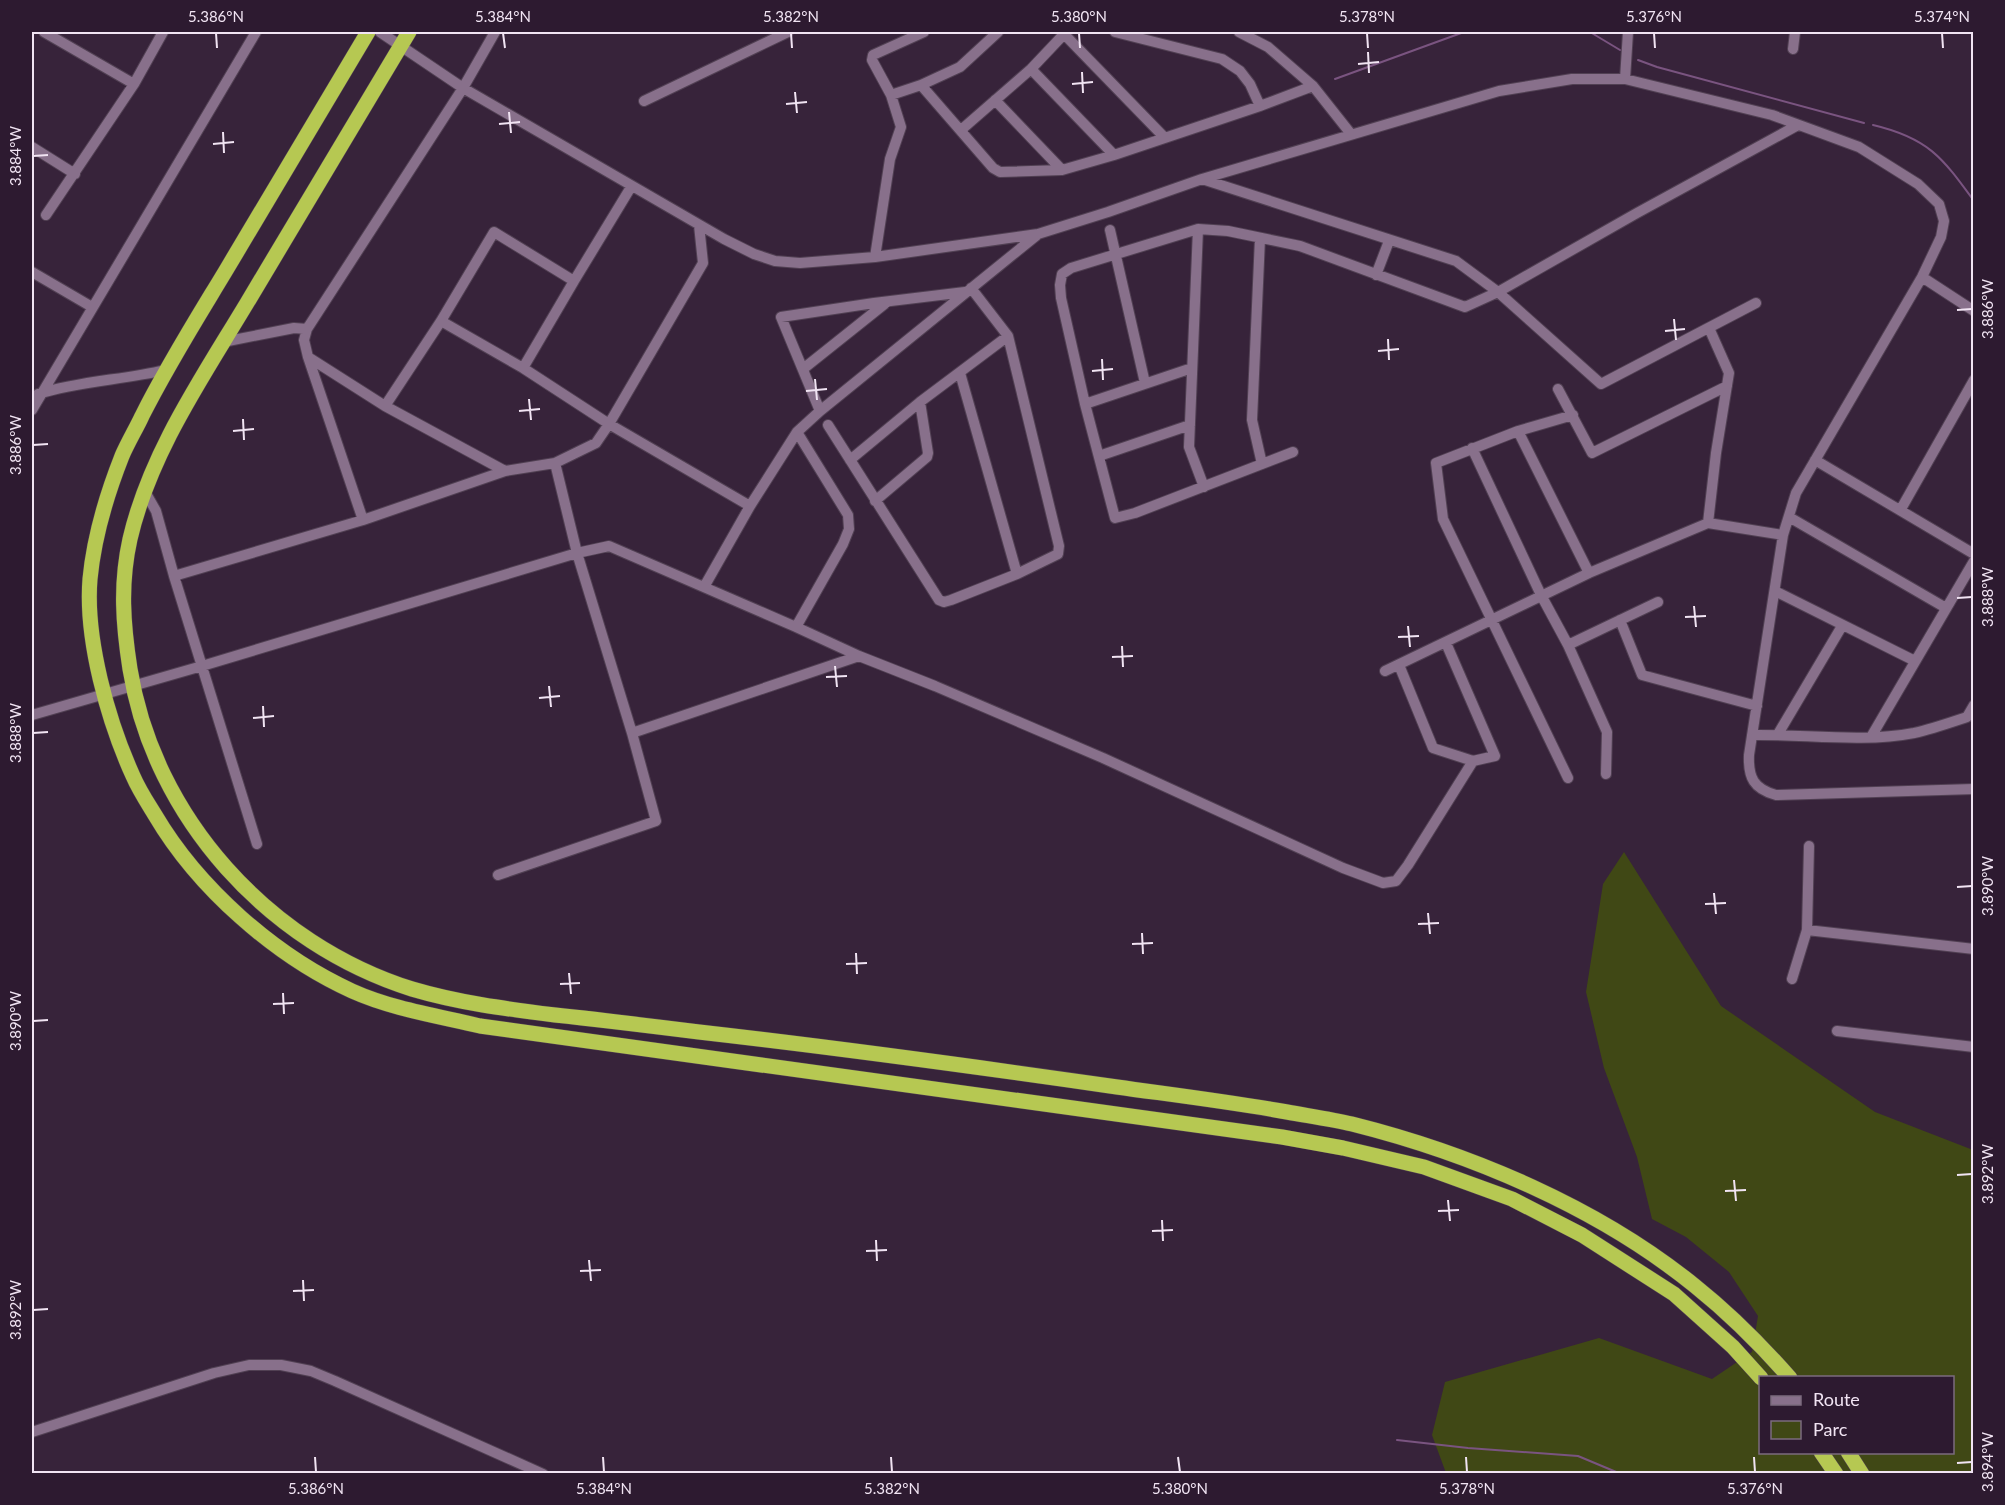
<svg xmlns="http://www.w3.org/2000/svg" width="2005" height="1505" font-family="Lato,sans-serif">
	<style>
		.green { fill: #404815; fill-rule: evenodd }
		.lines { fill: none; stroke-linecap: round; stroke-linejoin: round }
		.stream { stroke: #7a5480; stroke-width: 2 }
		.minor-casing { stroke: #514053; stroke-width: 12 }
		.highway-casing { stroke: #514053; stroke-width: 16 }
		.minor { stroke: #88708b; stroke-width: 10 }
		.highway { stroke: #b6c852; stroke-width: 15 }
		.ticks { fill: none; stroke: #f1e4f3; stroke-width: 2 }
		.neatline { fill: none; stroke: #f1e4f3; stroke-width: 2 }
		.ticks-label { font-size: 15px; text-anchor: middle; fill: #f1e4f3 }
	</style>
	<rect width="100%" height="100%" fill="#37233a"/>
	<path class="green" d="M1624 852 1721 1006 1875 1112 1973 1150V1473H1446L1432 1435 1445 1382 1599 1338 1712 1379 1752 1352 1758 1316 1729 1272 1686 1237 1652 1219 1637 1157 1604 1068 1586 992 1603 884ZM1760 1378H1952V1452H1760Z"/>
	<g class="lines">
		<path class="stream" d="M1590 32 1620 50
			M1638 60 1657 67 1864 123
			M1335 79 1464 32
			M1873 125C1928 138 1942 157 1974 201
			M1397 1440 1468 1448 1578 1456 1621 1474"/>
		<g class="minor-casing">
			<path id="minor" d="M44 32 134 84
				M380 32 463 88 724 239 754 254 775 261 800 263 875 257 1038 234 1108 212 1202 179 1499 91 1572 79H1625L1772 115 1859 147 1918 184 1939 204 1944 221 1941 237 1922 277 1796 493 1783 535 1749 755C1748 778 1754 789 1776 795L1974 789
				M924 32 873 55 872 60 891 95 921 85 960 67 998 32
				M1115 32 1222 59 1240 71 1250 84 1260 106
				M1239 32 1268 47 1313 86 1351 134
				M1064 34 1164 137
				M1793 49 1795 32
				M1031 69 1114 155
				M1625 79 1628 32
				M921 85 993 168 1000 172 1062 170 1114 155 1260 106 1313 86
				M995 100 1062 170
				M644 101 788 32
				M961 130 1031 69 1066 32
				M32 147 75 174
				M1202 179 1456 261 1498 292 1601 384 1756 303
				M46 215 134 84 163 32
				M1198 229 1189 447 1204 487
				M1110 230 1145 383
				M1260 238 1252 420 1262 464
				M875 257 890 159 901 127 891 95
				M32 272 92 307
				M1376 275 1389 241
				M1922 277 1974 311
				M574 281 631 187
				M441 321 523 368 609 424 750 506
				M223 342 294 328 307 329
				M308 357 385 406 505 471 555 463 596 443 609 424 703 263 699 225
				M803 369 887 302
				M960 373 1017 574
				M1558 389 1592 453 1727 386
				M38 394C79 381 123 380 165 370
				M1085 404 1192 368
				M385 406 441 321 494 232 574 281 523 368
				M32 410 256 32
				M820 411 781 317 874 303 965 292
				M828 425 939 600 944 602 951 600 1017 574 1058 554 1059 546 1008 336 971 288
				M1518 431 1589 573
				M1472 448 1541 595 1568 645 1607 732 1606 774
				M1293 452 1135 513 1115 518 1085 404 1061 298 1060 285 1062 274 1071 268 1198 229 1228 231 1300 246 1465 307 1498 292 1637 213 1798 125
				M1099 456 1190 425
				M850 460 920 402 1008 336
				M1815 460 1974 554
				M144 490 156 511 174 576 257 844
				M875 501 927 457 928 453 920 402
				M1901 509 1974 380
				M1789 517 1946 608
				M363 520 308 357 304 340 307 329 463 88 495 32
				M1708 523 1716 453 1729 373 1709 328
				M174 576 363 520 505 471
				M704 587 750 506 797 432 820 411 1037 235
				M1775 591 1915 661
				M1620 620 1642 675 1757 706
				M796 627 843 544 849 529 848 515 797 432
				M1568 645 1658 602
				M1399 665 1433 748 1473 761 1495 756 1446 643
				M1385 671 1589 573 1708 523 1783 535
				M32 715 202 666 577 553 609 546 796 627 859 656 935 686 1103 758 1343 868 1383 883 1396 881 1408 865 1473 761
				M632 733 859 656
				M1778 734 1842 626
				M1752 735C1805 734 1861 743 1914 733 1932 729 1949 723 1967 717L1974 705
				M1871 737 1974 561
				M1568 778 1443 519 1436 463 1518 431 1573 415
				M498 875 656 821 632 733 577 553 555 463
				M1807 930 1974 949
				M1792 979 1807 930 1809 846
				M1837 1031 1974 1047
				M32 1432 214 1373 249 1365H281L311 1371 335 1381 543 1474"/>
		</g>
		<g class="highway-casing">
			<path id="highway" d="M368 32C320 112 273 192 225 272 196 320 167 366 142 416 136 429 128 442 122 456 107 494 94 537 90 579 85 639 108 721 133 776 139 790 147 802 155 815 198 888 275 956 352 991 392 1009 438 1016 480 1026L1282 1137 1343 1148 1424 1167 1512 1199 1582 1235 1674 1294 1733 1347 1761 1378
				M409 32C355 122 301 213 247 303 202 378 150 453 130 539 120 584 123 624 130 669 154 818 269 944 412 989 459 1003 507 1009 555 1015 603 1020 651 1026 699 1032 839 1048 978 1067 1117 1087 1174 1095 1231 1102 1287 1112 1309 1116 1331 1119 1352 1124 1472 1154 1599 1208 1695 1286 1730 1314 1761 1345 1790 1378
				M1821 1452 1836 1474
				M1848 1452 1862 1474"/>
		</g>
		<use href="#minor" class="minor"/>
		<use href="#highway" class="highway"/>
	</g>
	<path class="ticks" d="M216 33 217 48M503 33 505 48M791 33 792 48M1079 33 1080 48M1367 33 1368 48M1654 33 1655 48M1942 33 1943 48M1368 52 1369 73M1358 64 1379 62M1082 72 1083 93M1072 84 1093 82M795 92 797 113M786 104 807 102M509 112 511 133M499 124 520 122M223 132 224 153M213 144 234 142M33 156 48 155M1957 310 1972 309M1674 319 1676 340M1665 331 1685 329M1388 339 1389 360M1378 351 1399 349M1102 359 1103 380M1092 371 1113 369M815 379 817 400M806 391 827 389M529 399 531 420M519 411 540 409M243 419 244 440M233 431 254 429M33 445 48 444M1957 598 1972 597M1694 606 1696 627M1685 617 1706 616M1408 626 1410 647M1398 637 1419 636M1122 646 1123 667M1112 657 1133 656M835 666 837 687M826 677 847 676M549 686 551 707M539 698 560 696M263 706 264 727M253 718 274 716M33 733 48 732M1957 887 1972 886M1714 893 1716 914M1705 904 1726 903M1428 913 1430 934M1418 924 1439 923M1142 933 1143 954M1132 944 1153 943M856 953 857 974M846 964 867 963M569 973 571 994M560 984 580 983M283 993 284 1014M273 1004 294 1003M33 1021 48 1020M1957 1175 1972 1174M1734 1180 1736 1201M1725 1191 1746 1190M1448 1200 1450 1221M1438 1211 1459 1210M1162 1220 1163 1241M1152 1231 1173 1230M876 1240 877 1261M866 1251 887 1250M589 1260 591 1281M580 1271 601 1270M303 1280 304 1301M293 1291 314 1290M33 1310 48 1309M315 1457 316 1472M603 1457 604 1472M891 1457 892 1472M1178 1457 1180 1472M1466 1457 1467 1472M1754 1457 1755 1472M1957 1463 1972 1462"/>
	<rect width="2005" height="1505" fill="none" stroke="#2d1a30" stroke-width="66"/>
	<rect x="1759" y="1376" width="195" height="78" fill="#2d1a30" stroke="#7b6b7e" stroke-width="1.5"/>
	<rect x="1771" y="1396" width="30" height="9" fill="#88708b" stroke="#7b6b7e" stroke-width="1.5"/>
	<text x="1813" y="1406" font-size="18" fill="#f1e4f3">Route</text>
	<rect x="1771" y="1421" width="30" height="18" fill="#404815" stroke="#7b6b7e" stroke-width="1.5"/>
	<text x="1813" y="1436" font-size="18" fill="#f1e4f3">Parc</text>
	<rect x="33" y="33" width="1939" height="1439" class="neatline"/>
	<g class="ticks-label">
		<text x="216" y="22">5.386°N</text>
		<text x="503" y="22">5.384°N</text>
		<text x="791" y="22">5.382°N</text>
		<text x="1079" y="22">5.380°N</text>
		<text x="1367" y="22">5.378°N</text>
		<text x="1654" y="22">5.376°N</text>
		<text x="1942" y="22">5.374°N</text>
		<text transform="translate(16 156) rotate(-90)" y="5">3.884°W</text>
		<text transform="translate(1988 309) rotate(-90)" y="5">3.886°W</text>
		<text transform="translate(16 445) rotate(-90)" y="5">3.886°W</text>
		<text transform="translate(1988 597) rotate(-90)" y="5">3.888°W</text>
		<text transform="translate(16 733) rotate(-90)" y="5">3.888°W</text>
		<text transform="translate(1988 886) rotate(-90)" y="5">3.890°W</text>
		<text transform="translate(16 1021) rotate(-90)" y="5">3.890°W</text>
		<text transform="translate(1988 1174) rotate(-90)" y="5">3.892°W</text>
		<text transform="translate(16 1310) rotate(-90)" y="5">3.892°W</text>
		<text transform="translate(1988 1462) rotate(-90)" y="5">3.894°W</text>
		<text x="316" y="1494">5.386°N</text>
		<text x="604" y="1494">5.384°N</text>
		<text x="892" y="1494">5.382°N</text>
		<text x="1180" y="1494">5.380°N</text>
		<text x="1467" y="1494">5.378°N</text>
		<text x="1755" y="1494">5.376°N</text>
	</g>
</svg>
